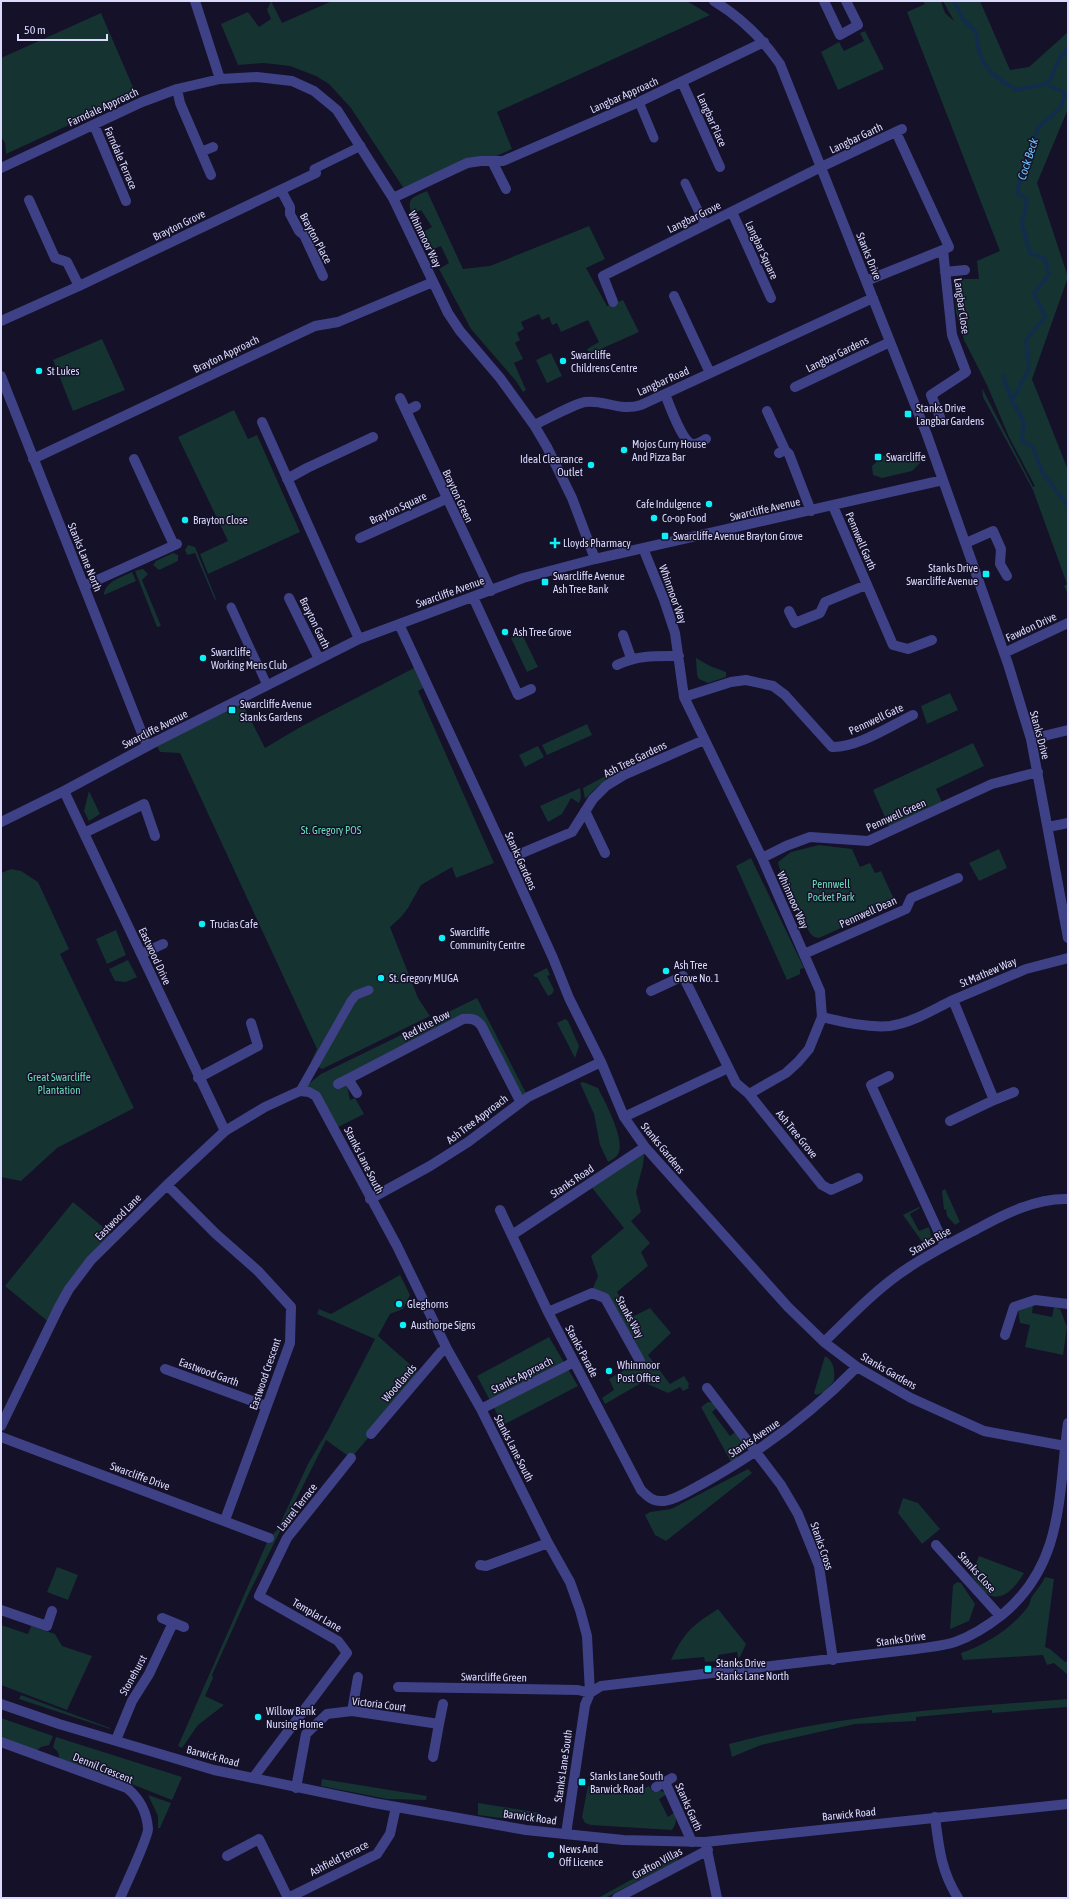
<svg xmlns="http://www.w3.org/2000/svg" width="1069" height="1899" font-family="'Asap Condensed',sans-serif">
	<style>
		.green { fill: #153330 }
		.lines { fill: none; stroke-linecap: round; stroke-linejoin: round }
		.stream { stroke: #112c4e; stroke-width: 3.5 }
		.pedestrian { stroke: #3e4186; stroke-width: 9 }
		.minor { stroke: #3e4186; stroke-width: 10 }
		.tertiary { stroke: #3e4186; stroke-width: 10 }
		.poi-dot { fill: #0ef0f7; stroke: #141129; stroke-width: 1.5 }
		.labels { text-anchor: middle; stroke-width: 3; stroke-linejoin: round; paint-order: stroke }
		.street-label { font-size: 11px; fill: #dcdbfe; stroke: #141129 }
		.poi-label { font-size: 11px; fill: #dcdbfe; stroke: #141129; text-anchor: start }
		.park-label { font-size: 11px; fill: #68ddb7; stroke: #141129 }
		.water-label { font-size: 12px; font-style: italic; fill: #6dc2fa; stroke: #141129 }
	</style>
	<rect width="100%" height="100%" fill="#141129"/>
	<path class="green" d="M271 1 282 23 332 1H687L710 15 497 112 512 149 408 195 351 108 329 84 316 76 290 66 264 63 238 65 221 24 248 12 259 27 271 19 267 10Z
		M923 1H941L945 13 954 21 943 1H980L1010 70 1029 67 1068 32V109L1037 183 1068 277 1032 379 1068 470V594L1064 586 1067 584 1033 490 983 397 982 388 1033 487 1035 486 1009 437 987 385 964 340 956 312 955 287 961 279H979L977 261 1000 251 907 12 925 4Z
		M101 13 136 94 6 154 5 143 1 137V58Z
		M865 31 884 69 838 90 821 52 839 42 844 51 864 41 860 33Z
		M427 191 463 269 490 266 589 226 605 259 586 268 607 306 623 300 639 332 603 348 602 357 593 361 587 349 599 342 588 320 561 332 557 323 552 325 549 317 542 320 539 314 521 322 524 329 517 333 520 340 515 343 523 359 514 363 526 390 523 392 516 381 471 329 439 269 449 263 441 246 428 251 421 233 432 227 421 210 412 214C405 198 414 197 427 191Z
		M102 339 125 390 73 411 53 360Z
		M551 353 562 376 547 383 536 360Z
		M234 410 248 439 257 435 300 532 208 574 200 554 228 541 178 437Z
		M912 452 916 454 921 462 912 471 882 478 873 475 872 466 883 456Z
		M188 545 195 547 216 599 215 600 195 553 187 555 185 550Z
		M173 553 178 555V561L159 570 153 565 156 561Z
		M143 569 148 574 142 580 161 626 157 627 135 571Z
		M132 572 136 581 104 595C104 582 122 577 132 572Z
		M521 632 538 667 527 672 511 638Z
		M696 658 710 666 726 672V677L708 683 699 679 697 675Z
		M418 666 427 686 418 691 494 863 456 878 452 867 421 885 408 908 401 917 390 927 418 998 430 1016 322 1069 311 1062 317 1049 180 753 160 752 155 742 240 699 265 748 302 726Z
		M950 693 958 710 927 724 921 706Z
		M587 724 592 735 547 755 542 745Z
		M973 743 984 766 936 789 944 807 891 831 873 790Z
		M538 746 544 757 525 767 519 755Z
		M613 772 615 776 598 786 585 799 583 788Z
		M580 788 581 797 579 803 571 798 562 814 548 822 540 806Z
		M89 791 100 814 89 821 84 811Z
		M819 845 852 849 860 867 870 863 875 873 881 871 893 897 891 905 819 938C815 937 813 937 811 934 805 927 778 869 778 862L791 852Z
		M999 849 1007 868 979 881 969 863Z
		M751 858 804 968 800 969V974L787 980 736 866Z
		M11 869 21 871 38 882 69 949 60 954 134 1108 57 1148 21 1181 1 1177V873Z
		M116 930 126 955 107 964 96 939Z
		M128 960 137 977 126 982 115 981 109 969Z
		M547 968 550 975 547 976 554 990 552 994 548 996 537 977H535L533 975Z
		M477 998 528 1097 520 1101 481 1025 470 1018 346 1080 350 1100 355 1098 364 1114 334 1129 322 1105 300 1091 321 1074Z
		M565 1019 568 1021 579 1046 575 1058 557 1023Z
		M583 1082 598 1088C605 1102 626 1140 618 1154 616 1158 611 1160 608 1162L600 1145 594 1114 580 1083Z
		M645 1147 643 1165 636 1192 641 1212 631 1221 650 1243 641 1252 648 1266 617 1292 632 1317 650 1308 671 1333 648 1355 670 1384 684 1376 689 1384 688 1386 689 1388 683 1391 680 1387 668 1393 643 1382 605 1404 602 1398 614 1390 609 1379 640 1361 593 1288 598 1276 591 1256 624 1228 589 1184Z
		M945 1189 960 1222 955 1225 947 1216 946 1209 944 1210 942 1191Z
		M73 1202 115 1237 91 1260 51 1324 5 1286Z
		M919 1207 920 1208 910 1214 919 1231 929 1227 932 1240 926 1247 903 1215Z
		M400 1275 410 1295 403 1309 390 1314 378 1336 422 1375 351 1458 326 1440 249 1593 212 1675 213 1678 205 1696 224 1705 198 1725 182 1748 178 1746 269 1538 277 1530 308 1464 328 1430 375 1339 317 1314 319 1309 331 1314Z
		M1033 1305 1032 1313 1052 1317 1054 1307 1060 1309 1067 1327 1063 1355 1025 1347 1030 1325 1020 1323 1018 1310Z
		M549 1337 578 1386 503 1425 477 1376Z
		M825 1356C834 1361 835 1371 834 1381L824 1392 816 1395 814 1393Z
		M708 1402 716 1403 719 1406 712 1412 730 1436 738 1430 741 1440 737 1458 731 1462 701 1407Z
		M748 1469 752 1473 666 1541 655 1535 645 1515 650 1512 671 1509Z
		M903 1498 918 1503 940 1529 922 1544 898 1513Z
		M979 1556 1024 1573C1017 1585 1001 1606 985 1592 980 1587 976 1580 971 1575Z
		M57 1567 78 1575 68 1600 47 1592Z
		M1045 1577 1054 1579 1045 1647 1050 1649 1065 1662 1068 1661V1675L1054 1663 1047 1665 1043 1655 963 1660 961 1653C985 1645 1011 1629 1027 1608 1031 1603 1030 1598 1033 1595 1037 1589 1042 1584 1045 1577Z
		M957 1582 961 1583 975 1604 969 1621 950 1629 953 1585Z
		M718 1609 746 1644 740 1657 738 1658 737 1652 718 1655V1661L705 1662 704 1657 671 1660C684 1632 693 1625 718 1609Z
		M1 1625 28 1634 31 1626 55 1634 62 1646 92 1656 67 1710 1 1685Z
		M21 1695 110 1728V1729L19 1699Z
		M1068 1699V1707L992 1713V1710L916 1717V1721L855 1724 761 1745 732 1757 729 1744C839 1714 954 1708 1068 1699Z
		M1 1718 53 1736 49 1745 41 1747 35 1752 1 1739Z
		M56 1737 182 1777 172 1800 124 1781 122 1784 60 1761 58 1752 53 1747Z
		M322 1779 427 1796 426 1800 387 1799 321 1786Z
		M588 1786 635 1793 649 1786 653 1792C658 1789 662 1791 667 1794L659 1799 668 1817 675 1812C677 1820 676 1824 672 1830L591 1825 585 1823 582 1817Z
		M148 1795 171 1803 160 1828H158V1816Z
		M478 1803 541 1813 539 1823 478 1815Z
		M676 1855 678 1860 605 1898H598Z"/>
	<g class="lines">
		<path class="stream" d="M954 1 963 19 976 32C979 66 988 73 1016 90L1046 84
			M1046 84 1066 93 1060 108 1038 128 1022 171 1017 193 1027 199 1022 224 1030 253 1045 259 1049 275 1034 293 1045 317 1026 340 1029 369 1012 401 1024 421 1022 441 1033 447 1042 472 1068 506
			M1046 84 1051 78 1059 59 1068 49
			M1003 376 1012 401"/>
		<path class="pedestrian" d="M639 102 654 138
			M316 173 314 169 361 146
			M685 183 705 225
			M231 607 267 685
			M300 1091 351 1001 356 995 369 990"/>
		<path class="minor" d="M195 1 220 79 257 77 292 81 314 91 337 110 393 198 448 313 460 331 500 378 534 425 547 447 572 498 595 559
			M714 1C742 18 762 38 780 64L927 435 1008 664 1031 739 1068 938
			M824 1 840 35 858 25 846 1
			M682 82 720 167
			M177 89 180 103 211 175
			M94 125 126 201
			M896 132 949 247 943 250
			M201 152 213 147
			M492 161 506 189
			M1 168 142 102 177 89 220 79
			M281 190 290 207V214L299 231 304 235 323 276
			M393 198 467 163 481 161H503L639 102 764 42
			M29 200 55 258 67 262 79 286
			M732 212 771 298
			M945 272 965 270
			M866 281 943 250 952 335 966 372 931 395 940 417
			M674 296 710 373
			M613 302 603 276 821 167 902 129
			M1 321 79 286 316 173
			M1 376 147 746
			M795 387 890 342
			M665 394C669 404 682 441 692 444 696 445 702 441 706 439
			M400 398 491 591
			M406 411 416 406
			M767 411 785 450 779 453
			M262 422 359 639
			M534 425C548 419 571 405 585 402 604 399 619 412 641 405L873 298
			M785 450 789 454 811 511
			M33 459 315 326 338 322 433 282
			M134 459 174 545
			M287 479 307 468 373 437
			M833 506 893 645 908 649 932 640
			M360 538 446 499
			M966 543 993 531 1001 549 1000 564 1007 576
			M643 548 664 600 675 633 684 697 762 858 820 991 822 1017 809 1049 798 1062 786 1073 749 1094
			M84 586 177 544
			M473 597 518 695 531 689
			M289 598 319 659
			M789 611 795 623 820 613 825 602 866 585
			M399 624 508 859 553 958 569 998 601 1062 624 1117 645 1147 788 1307 824 1342 857 1367 911 1398 984 1431 1065 1446
			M623 635 631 658
			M1004 653 1068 623
			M617 665C638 655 656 656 679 656
			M684 697 731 682 746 680 773 686 785 695 832 747C857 748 890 726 913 715
			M1031 739 1068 730
			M64 791 225 1131
			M585 811 605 853
			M1 822 64 791 155 742 359 639 523 578 595 559 943 480
			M1048 827 1068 823
			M84 833 144 804 155 836
			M762 858 786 846 810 837 868 841 992 784 1038 772
			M508 859 572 832 593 799 606 786 624 775 704 740
			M141 954 163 944
			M804 954 906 909 911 898 958 878
			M651 991 683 976 736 1083 749 1094 822 1185 831 1190 858 1178
			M822 1017C843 1022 868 1028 890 1026 912 1023 934 1009 953 1000
			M889 1076 871 1085 945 1246
			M198 1078 258 1046 251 1023
			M348 1079 463 1019C471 1018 476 1019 481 1025L520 1101
			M338 1084 348 1079 357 1093
			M994 1100 1014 1092
			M624 1117 728 1068
			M950 1121 994 1100 953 1000 1026 969 1068 958
			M167 1185 216 1234 258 1271 291 1307 290 1343 225 1520
			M370 1199 430 1166 468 1142 528 1097 601 1062
			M500 1210 548 1312 641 1490C648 1497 653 1502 664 1501 676 1500 692 1489 702 1484 760 1452 811 1414 857 1367
			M512 1235 645 1147
			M548 1312 592 1293 605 1298 640 1361
			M1005 1335 1014 1307 1035 1300 1068 1304
			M824 1342C851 1316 877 1288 908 1268 930 1253 954 1241 977 1229 1004 1214 1036 1198 1068 1199
			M165 1369 266 1406
			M707 1388 781 1485 798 1514 819 1566 833 1660
			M481 1409 574 1362
			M1 1426 59 1307 69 1289 91 1260 167 1185 225 1131 265 1107 291 1095 300 1091 309 1092 316 1096 397 1246 447 1349 481 1409 548 1543 570 1582 580 1610 587 1636 590 1693 585 1705 566 1834
			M371 1434 441 1352 447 1349
			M1 1437 269 1538
			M936 1545 1000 1616
			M480 1565 486 1566 548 1543
			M1 1610 47 1626 52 1611
			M162 1618 184 1627
			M398 1687 578 1690 590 1693
			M590 1693 601 1686 916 1649C929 1647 943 1646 955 1642 972 1636 989 1625 1003 1614 1064 1563 1058 1496 1068 1423
			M352 1711 358 1677
			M439 1724 443 1704
			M116 1740 132 1701 149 1674 173 1623
			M1 1742 127 1788C139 1798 147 1812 148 1829 148 1837 125 1887 120 1898
			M253 1778 347 1653 338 1641 259 1596 287 1538 351 1458
			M665 1782 692 1842
			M656 1787 672 1778
			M296 1788 306 1734 327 1714 352 1711 439 1724 433 1757
			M935 1817C939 1848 941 1871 958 1898
			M706 1845 717 1898
			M227 1856 259 1839 288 1898
			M288 1898 377 1854 390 1834 396 1807
			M617 1898 708 1850"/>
		<path class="tertiary" d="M1 1704 59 1724 214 1770 374 1803 526 1830 623 1840 705 1842 1068 1804"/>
	</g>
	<g class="poi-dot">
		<circle cx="563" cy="361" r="4"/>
		<circle cx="39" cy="371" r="4"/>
		<rect x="904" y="410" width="8" height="8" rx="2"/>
		<circle cx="624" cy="450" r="4"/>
		<rect x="874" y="453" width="8" height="8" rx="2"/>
		<circle cx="591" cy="465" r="4"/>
		<circle cx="709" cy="504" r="4"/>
		<circle cx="654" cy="518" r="4"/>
		<circle cx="185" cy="520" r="4"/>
		<rect x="661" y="532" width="8" height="8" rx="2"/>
		<path d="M553 537h4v4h4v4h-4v4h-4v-4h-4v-4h4z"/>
		<rect x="982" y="570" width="8" height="8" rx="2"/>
		<rect x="541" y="578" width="8" height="8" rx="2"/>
		<circle cx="505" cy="632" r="4"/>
		<circle cx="203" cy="658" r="4"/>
		<rect x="228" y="706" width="8" height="8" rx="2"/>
		<circle cx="202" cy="924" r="4"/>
		<circle cx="442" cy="938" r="4"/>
		<circle cx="666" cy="971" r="4"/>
		<circle cx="381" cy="978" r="4"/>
		<circle cx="399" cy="1304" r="4"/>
		<circle cx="403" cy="1325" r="4"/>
		<circle cx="609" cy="1371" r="4"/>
		<rect x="704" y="1665" width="8" height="8" rx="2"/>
		<circle cx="258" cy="1717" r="4"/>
		<rect x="578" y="1778" width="8" height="8" rx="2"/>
		<circle cx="551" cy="1855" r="4"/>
	</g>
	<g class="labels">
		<g class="street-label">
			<text transform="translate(624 95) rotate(-24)" y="4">Langbar Approach</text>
			<text transform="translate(103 107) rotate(-25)" y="4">Farndale Approach</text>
			<text transform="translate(712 120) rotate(66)" y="4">Langbar Place</text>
			<text transform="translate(856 138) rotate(-25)" y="4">Langbar Garth</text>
			<text transform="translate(121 158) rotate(67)" y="4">Farndale Terrace</text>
			<text transform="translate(694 217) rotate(-26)" y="4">Langbar Grove</text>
			<text transform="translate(179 225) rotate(-26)" y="4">Brayton Grove</text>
			<text transform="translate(316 238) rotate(62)" y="4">Brayton Place</text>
			<text transform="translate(425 239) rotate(64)" y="4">Whinmoor Way</text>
			<text transform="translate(762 250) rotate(65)" y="4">Langbar Square</text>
			<text transform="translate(869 256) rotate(68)" y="4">Stanks Drive</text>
			<text transform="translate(962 306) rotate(82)" y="4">Langbar Close</text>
			<text transform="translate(226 354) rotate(-26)" y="4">Brayton Approach</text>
			<text transform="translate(837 354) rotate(-26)" y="4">Langbar Gardens</text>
			<text transform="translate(663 381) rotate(-24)" y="4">Langbar Road</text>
			<text transform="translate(458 496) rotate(65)" y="4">Brayton Green</text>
			<text transform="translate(398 508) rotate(-25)" y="4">Brayton Square</text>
			<text transform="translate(765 509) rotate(-13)" y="4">Swarcliffe Avenue</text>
			<text transform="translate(861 541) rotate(67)" y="4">Pennwell Garth</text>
			<text transform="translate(85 557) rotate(68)" y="4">Stanks Lane North</text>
			<text transform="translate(450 592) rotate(-20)" y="4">Swarcliffe Avenue</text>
			<text transform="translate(673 594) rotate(70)" y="4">Whinmoor Way</text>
			<text transform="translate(315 623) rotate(64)" y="4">Brayton Garth</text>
			<text transform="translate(1031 627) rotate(-25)" y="4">Fawdon Drive</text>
			<text transform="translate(876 719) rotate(-25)" y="4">Pennwell Gate</text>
			<text transform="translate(155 729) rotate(-27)" y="4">Swarcliffe Avenue</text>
			<text transform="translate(1040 735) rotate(75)" y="4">Stanks Drive</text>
			<text transform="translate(635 759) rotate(-26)" y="4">Ash Tree Gardens</text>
			<text transform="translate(896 815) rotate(-24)" y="4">Pennwell Green</text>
			<text transform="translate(521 861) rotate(66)" y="4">Stanks Gardens</text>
			<text transform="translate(793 900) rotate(66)" y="4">Whinmoor Way</text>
			<text transform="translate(868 912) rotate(-24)" y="4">Pennwell Dean</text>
			<text transform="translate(155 956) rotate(65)" y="4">Eastwood Drive</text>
			<text transform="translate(988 972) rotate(-23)" y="4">St Mathew Way</text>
			<text transform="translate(426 1025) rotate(-28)" y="4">Red Kite Row</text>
			<text transform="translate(477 1119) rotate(-37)" y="4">Ash Tree Approach</text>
			<text transform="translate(797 1134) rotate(51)" y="4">Ash Tree Grove</text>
			<text transform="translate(663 1148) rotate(51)" y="4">Stanks Gardens</text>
			<text transform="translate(364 1160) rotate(63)" y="4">Stanks Lane South</text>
			<text transform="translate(572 1181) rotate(-34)" y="4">Stanks Road</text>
			<text transform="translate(118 1217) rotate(-45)" y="4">Eastwood Lane</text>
			<text transform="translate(930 1241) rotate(-30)" y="4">Stanks Rise</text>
			<text transform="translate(630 1317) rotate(61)" y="4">Stanks Way</text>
			<text transform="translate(582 1351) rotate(62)" y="4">Stanks Parade</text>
			<text transform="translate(889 1371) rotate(30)" y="4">Stanks Gardens</text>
			<text transform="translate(209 1372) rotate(20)" y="4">Eastwood Garth</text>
			<text transform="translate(265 1374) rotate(-71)" y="4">Eastwood Crescent</text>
			<text transform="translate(522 1375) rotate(-27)" y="4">Stanks Approach</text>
			<text transform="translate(399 1383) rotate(-49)" y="4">Woodlands</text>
			<text transform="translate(754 1438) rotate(-34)" y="4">Stanks Avenue</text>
			<text transform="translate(514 1448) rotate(63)" y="4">Stanks Lane South</text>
			<text transform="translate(140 1476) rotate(20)" y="4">Swarcliffe Drive</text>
			<text transform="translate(297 1507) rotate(-52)" y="4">Laurel Terrace</text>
			<text transform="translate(822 1546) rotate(71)" y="4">Stanks Cross</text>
			<text transform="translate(977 1572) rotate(48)" y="4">Stanks Close</text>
			<text transform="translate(317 1615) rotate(30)" y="4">Templar Lane</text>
			<text transform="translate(901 1639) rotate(-8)" y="4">Stanks Drive</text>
			<text transform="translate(133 1675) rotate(-61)" y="4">Stonehurst</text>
			<text transform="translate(494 1677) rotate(1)" y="4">Swarcliffe Green</text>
			<text transform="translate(379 1704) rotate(7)" y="4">Victoria Court</text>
			<text transform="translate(213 1756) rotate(15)" y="4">Barwick Road</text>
			<text transform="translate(563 1766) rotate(-82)" y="4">Stanks Lane South</text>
			<text transform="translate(103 1768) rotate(22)" y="4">Dennil Crescent</text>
			<text transform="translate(689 1807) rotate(66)" y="4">Stanks Garth</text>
			<text transform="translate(849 1814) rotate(-6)" y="4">Barwick Road</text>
			<text transform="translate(530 1817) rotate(8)" y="4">Barwick Road</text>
			<text transform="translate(339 1858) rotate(-27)" y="4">Ashfield Terrace</text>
			<text transform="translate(657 1863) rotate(-28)" y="4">Grafton Villas</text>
		</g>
		<g class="poi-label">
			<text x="571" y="359">Swarcliffe<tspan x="571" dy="13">Childrens Centre</tspan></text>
			<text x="47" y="375">St Lukes</text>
			<text x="916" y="412">Stanks Drive<tspan x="916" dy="13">Langbar Gardens</tspan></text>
			<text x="632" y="448">Mojos Curry House<tspan x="632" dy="13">And Pizza Bar</tspan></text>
			<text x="886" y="461">Swarcliffe</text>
			<text x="583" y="463" text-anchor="end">Ideal Clearance<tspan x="583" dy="13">Outlet</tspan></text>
			<text x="701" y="508" text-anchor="end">Cafe Indulgence</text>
			<text x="662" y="522">Co-op Food</text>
			<text x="193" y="524">Brayton Close</text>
			<text x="673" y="540">Swarcliffe Avenue Brayton Grove</text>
			<text x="563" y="547">Lloyds Pharmacy</text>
			<text x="978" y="572" text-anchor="end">Stanks Drive<tspan x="978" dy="13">Swarcliffe Avenue</tspan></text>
			<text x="553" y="580">Swarcliffe Avenue<tspan x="553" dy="13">Ash Tree Bank</tspan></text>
			<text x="513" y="636">Ash Tree Grove</text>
			<text x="211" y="656">Swarcliffe<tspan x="211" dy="13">Working Mens Club</tspan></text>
			<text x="240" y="708">Swarcliffe Avenue<tspan x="240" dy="13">Stanks Gardens</tspan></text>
			<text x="210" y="928">Trucias Cafe</text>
			<text x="450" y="936">Swarcliffe<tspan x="450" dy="13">Community Centre</tspan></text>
			<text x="674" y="969">Ash Tree<tspan x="674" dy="13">Grove No. 1</tspan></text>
			<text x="389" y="982">St. Gregory MUGA</text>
			<text x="407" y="1308">Gleghorns</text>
			<text x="411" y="1329">Austhorpe Signs</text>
			<text x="617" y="1369">Whinmoor<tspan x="617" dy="13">Post Office</tspan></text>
			<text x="716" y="1667">Stanks Drive<tspan x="716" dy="13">Stanks Lane North</tspan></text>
			<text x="266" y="1715">Willow Bank<tspan x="266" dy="13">Nursing Home</tspan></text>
			<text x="590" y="1780">Stanks Lane South<tspan x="590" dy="13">Barwick Road</tspan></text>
			<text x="559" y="1853">News And<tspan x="559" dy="13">Off Licence</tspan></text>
		</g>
		<g class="park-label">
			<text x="331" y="834">St. Gregory POS</text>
			<text x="831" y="888">Pennwell<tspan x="831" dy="13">Pocket Park</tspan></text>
			<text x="59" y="1081">Great Swarcliffe<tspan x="59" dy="13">Plantation</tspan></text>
		</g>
		<g class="water-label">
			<text transform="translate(1028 159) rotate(-72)" y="4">Cock Beck</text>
		</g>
	</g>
	<rect width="1069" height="1899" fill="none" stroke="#dcdbfe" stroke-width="4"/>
	<path d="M18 34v6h89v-6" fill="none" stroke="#dcdbfe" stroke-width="2"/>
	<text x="24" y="34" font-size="12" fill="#dcdbfe" stroke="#141129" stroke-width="3" paint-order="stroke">50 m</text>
</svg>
